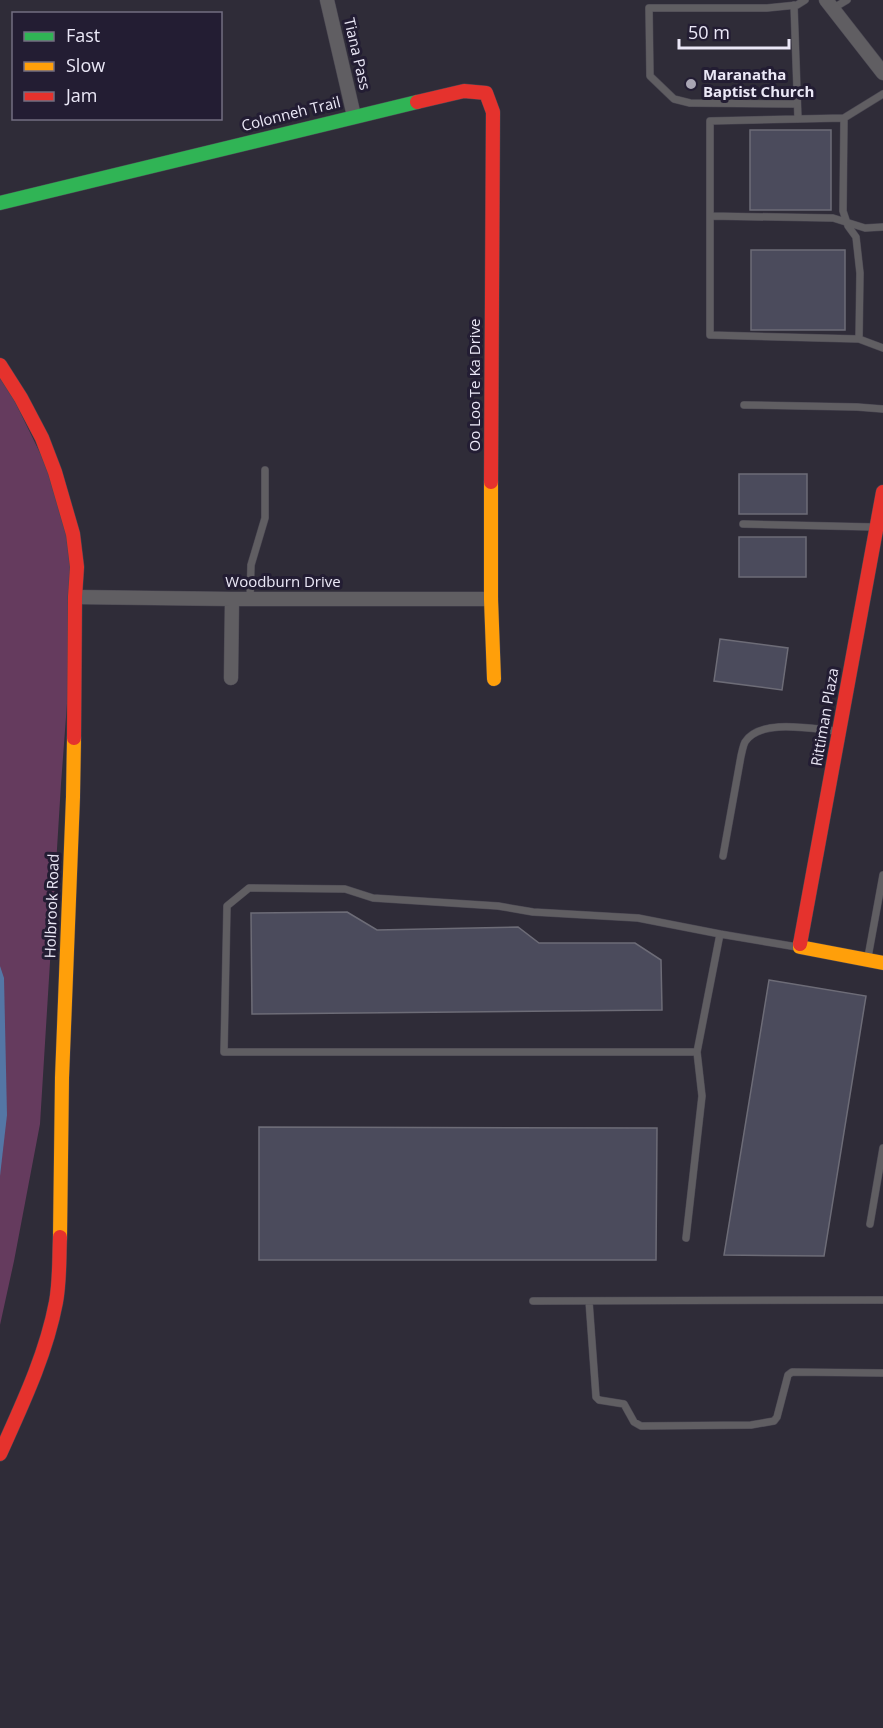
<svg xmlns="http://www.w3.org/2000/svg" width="883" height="1728" font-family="'Open Sans',sans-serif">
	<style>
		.green { fill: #653b5e }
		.water { fill: #5476a5 }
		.building { fill: #4b4b5c; stroke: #6d6c77; stroke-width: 1.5 }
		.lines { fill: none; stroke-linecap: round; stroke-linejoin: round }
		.lane-casing { stroke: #4a4752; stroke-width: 8 }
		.street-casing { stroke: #4a4752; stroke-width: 15 }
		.fast-casing { stroke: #4a4752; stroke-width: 15 }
		.slow-casing { stroke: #4a4752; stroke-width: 15 }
		.jam-casing { stroke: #4a4752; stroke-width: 15 }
		.lane { stroke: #605e62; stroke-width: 7 }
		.street { stroke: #605e62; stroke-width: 14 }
		.fast { stroke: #30b455; stroke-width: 14 }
		.slow { stroke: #ff9f0a; stroke-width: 14 }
		.jam { stroke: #e5322d; stroke-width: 14 }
		.poi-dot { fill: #a9a6b4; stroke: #231d33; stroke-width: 2 }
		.labels { text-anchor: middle; stroke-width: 6; stroke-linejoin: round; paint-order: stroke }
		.street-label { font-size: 15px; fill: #ebe8f7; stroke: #231d33 }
		.poi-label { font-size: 15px; font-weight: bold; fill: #ebe8f7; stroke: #231d33; text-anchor: start }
	</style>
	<rect width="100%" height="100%" fill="#2f2c38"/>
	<path class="green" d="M0 371 63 500 75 597 61 784 40 1124 14 1261 0 1325Z"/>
	<path class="water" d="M0 966 4 978 7 1115 0 1176Z"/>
	<path class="building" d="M750 130H831V210H750Z
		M751 250H845V330H751Z
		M739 474H807V514H739Z
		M739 537H806V577H739Z
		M720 639 788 648 782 690 714 681Z
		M347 912 377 930 518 927 539 943H635L661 960 662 1010 252 1014 251 913Z
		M769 980 866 996 824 1256 724 1255Z
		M259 1127 657 1128 656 1260H259Z"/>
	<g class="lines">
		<g class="lane-casing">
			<path id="lane" d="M794 5 798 119
				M832 9 847 0
				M883 94 844 118 710 121V335L859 339 883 348
				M797 104 690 103 674 99 650 76 649 8H767L797 5 805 0
				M844 118 843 211 848 226 856 237 860 273 859 339
				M710 216 833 218 865 228 883 227
				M744 405 857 407 883 409
				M743 524 874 527
				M250 599 251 565 265 518V470
				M723 856 741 756C742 752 743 746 745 742 760 718 812 729 836 731
				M720 934 638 918 533 912 498 906 373 898 345 889 249 888 227 906 224 1052H697L720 934 797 947
				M868 957 883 875
				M870 1224 883 1148
				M686 1238 702 1096 697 1052
				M533 1301 883 1300
				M589 1301 596 1397 599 1400 624 1404 634 1422 641 1426 751 1425 774 1421 777 1417 788 1375 792 1372 883 1373"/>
		</g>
		<g class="street-casing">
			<path id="street" d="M327 0 354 116
				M826 0 883 73
				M75 597 232 599H491
				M231 678 232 599"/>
		</g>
		<g class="fast-casing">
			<path id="fast" d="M0 203 417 102"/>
		</g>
		<g class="slow-casing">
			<path id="slow" d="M491 482V599L494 679
				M800 944V947L883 963
				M60 1237 62 1078 73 797 74 738"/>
		</g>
		<g class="jam-casing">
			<path id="jam" d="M417 102 464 91 486 93 493 112 491 482
				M0 365 21 398 42 438 55 472 73 534 77 567 75 597 74 738
				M800 944 883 492
				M0 1454C22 1405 46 1355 56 1302 60 1280 59 1258 60 1237"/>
		</g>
		<use href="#lane" class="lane"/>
		<use href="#street" class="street"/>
		<use href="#fast" class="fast"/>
		<use href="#slow" class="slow"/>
		<use href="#jam" class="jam"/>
	</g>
	<circle class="poi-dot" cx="691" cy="84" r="6"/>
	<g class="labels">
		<g class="street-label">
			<text transform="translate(357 54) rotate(77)" y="5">Tiana Pass</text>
			<text transform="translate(291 114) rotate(-14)" y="5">Colonneh Trail</text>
			<text transform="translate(475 385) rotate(-90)" y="5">Oo Loo Te Ka Drive</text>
			<text x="283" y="587">Woodburn Drive</text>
			<text transform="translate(825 717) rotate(-80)" y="5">Rittiman Plaza</text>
			<text transform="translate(52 906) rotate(-88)" y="5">Holbrook Road</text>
		</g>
		<g class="poi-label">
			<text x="703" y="80">Maranatha<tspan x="703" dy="17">Baptist Church</tspan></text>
		</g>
	</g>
	<rect x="12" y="12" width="210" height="108" fill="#231d33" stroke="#736e81" stroke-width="1.5"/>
	<rect x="24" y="32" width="30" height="9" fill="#30b455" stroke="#736e81" stroke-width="1.5"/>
	<text x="66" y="42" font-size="18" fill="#ebe8f7">Fast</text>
	<rect x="24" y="62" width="30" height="9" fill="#ff9f0a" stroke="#736e81" stroke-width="1.5"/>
	<text x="66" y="72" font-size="18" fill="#ebe8f7">Slow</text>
	<rect x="24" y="92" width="30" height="9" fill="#e5322d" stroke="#736e81" stroke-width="1.5"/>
	<text x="66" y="102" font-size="18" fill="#ebe8f7">Jam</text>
	<path d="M679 39v9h110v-9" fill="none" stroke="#ebe8f7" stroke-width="3"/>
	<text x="688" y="39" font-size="18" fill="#ebe8f7" stroke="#231d33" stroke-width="4.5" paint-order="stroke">50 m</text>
</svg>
